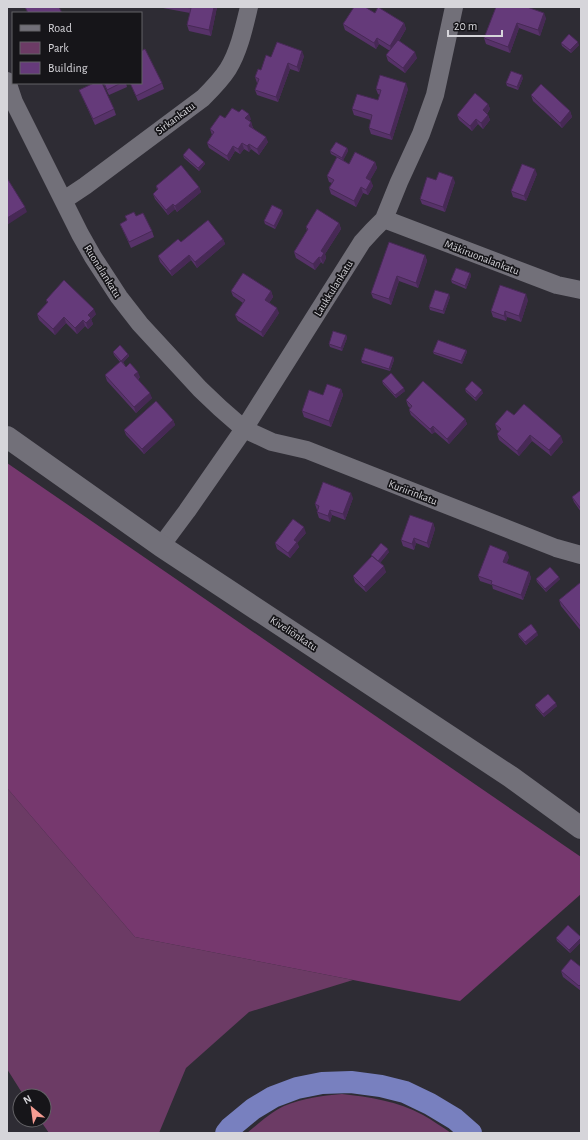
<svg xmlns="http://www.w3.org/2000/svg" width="588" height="1140" font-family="'Alegreya Sans',sans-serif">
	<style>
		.green { fill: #6c3b65 }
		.forest { fill: #76386e }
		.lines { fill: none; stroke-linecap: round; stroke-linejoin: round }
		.minor { stroke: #727079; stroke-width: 18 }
		.secondary { stroke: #727079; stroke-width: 22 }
		.motorway { stroke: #7880bf; stroke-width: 22 }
		.wall { fill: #573269 }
		.shaded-wall { fill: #472955 }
		.building { fill: #653a7a; stroke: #472955 }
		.labels { text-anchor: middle; stroke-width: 3.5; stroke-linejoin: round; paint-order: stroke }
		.street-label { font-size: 11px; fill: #d6d5da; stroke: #161519 }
	</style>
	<rect width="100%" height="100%" fill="#2e2c34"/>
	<path class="green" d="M7 788 135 937 353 980 249 1012 186 1068 159 1133H49L40 1120H44V1096H24L7 1069Z
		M342 1094C369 1097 398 1101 423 1115 432 1120 442 1127 451 1133H247C258 1124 271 1112 284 1106 304 1098 321 1096 342 1094Z"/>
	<path class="forest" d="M7 463 581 857V894L460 1001 135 937 7 788Z"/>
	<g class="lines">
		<path class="minor" d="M7 81 14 102 80 234 93 257 119 297 140 324 200 389 220 408 244 429 272 442 307 450 556 548 581 555
			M64 200 85 186 203 98C212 89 221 80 228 69 239 51 244 28 249 7
			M384 219 557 285 581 290
			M161 546 187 511 244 429 362 242 373 230 384 219 399 182 421 134 435 95 454 7"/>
		<path class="secondary" d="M7 437 161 546 511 777 581 828"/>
		<path class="motorway" d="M226 1133 230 1128 253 1109 273 1097 297 1088 322 1083 351 1082 381 1086 405 1092 430 1104 455 1119 471 1133"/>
	</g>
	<path class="wall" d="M162 7H217L211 36 189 31 187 25 190 13 163 8Z
		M496 7 546 18 540 36 519 28 510 53 486 44 484 38Z
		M375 13 404 23 406 29 399 41 417 58 405 73 388 61 386 55 390 51 379 44 376 49 345 30 343 24Z
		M561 43 579 45 571 53 562 46Z
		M304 56 299 72 290 69 278 102 257 95 255 90 258 83H257L255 77 271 57Z
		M523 78 518 90 507 86 506 83Z
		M103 83H126L127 87 109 95Z
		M130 83H162L164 89 138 101Z
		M376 89H408L392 140 371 134 369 128 371 120 354 115 352 109 378 100 380 95 378 94Z
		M79 90 114 109 116 115 95 125Z
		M531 95 570 111 572 117 562 128 533 101Z
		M488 104 490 109 487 114 488 115 490 120 483 129 478 124 472 131 459 120 457 115Z
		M225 118 251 119 249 121 251 122 253 128 268 142 259 155 251 149 249 152 244 149 240 154 235 151 229 161 209 148 207 143 212 135 210 129Z
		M347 148 348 151 343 160 349 164 375 162 377 168 370 180 373 186 368 195 363 193 356 207 331 194 329 188 332 183 329 182 327 176 337 157 331 154 330 151Z
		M183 155 204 162 205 164 199 171 184 158Z
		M537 174 526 201 513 197 511 191Z
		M436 180 455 182 445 212 422 204 420 199Z
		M156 186 199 187 201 192 177 212 175 209 168 215 155 199 153 194 157 190Z
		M283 213 275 229 265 224 264 221Z
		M125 216H136L152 231 154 237 131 248 120 224 127 221Z
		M339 223 341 229 325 254 326 258 323 264 321 262 315 270 296 258 294 252 307 231 306 227Z
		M223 239 225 244 197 268 191 260 172 276 160 262 158 256 181 242Z
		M425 255 427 261 418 288 399 281 391 305 373 298 371 293Z
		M470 273 471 276 466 289 452 283 451 280Z
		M231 291H271L273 297 269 303 279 313 263 337 238 321 235 315 243 303 233 296Z
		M450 297 444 314 430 310 429 307Z
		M46 300 96 314 91 319 93 324 88 329 85 326 77 334 66 323 55 335 39 320 37 314 47 303Z
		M528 300 521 322 507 317 506 321 493 317 491 311Z
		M346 335 347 338 342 351 330 347 329 344Z
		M466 350 467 352 462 364 434 354 433 352Z
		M113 352 128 354 129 356 123 362 126 367 140 377 138 380 152 398 136 413 107 381 105 375 120 362 114 355Z
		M393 357 394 360 390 371 362 363 361 360Z
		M382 381 405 391 396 398 383 384Z
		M341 389 343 395 331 427 304 417 302 411 323 395Z
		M465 389 483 393 476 401 466 392Z
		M406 400 465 419 467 424 449 444 435 432 432 434 411 415 409 410 410 408 408 406Z
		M514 415 563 442 551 456 532 441 519 456 499 440 497 434 499 431 497 430 495 424Z
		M173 420 175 425 144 454 126 435 124 430Z
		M581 490V512L574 502 572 497Z
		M353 498 345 520 332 515 330 522 319 518 317 512V510L315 504Z
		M433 523 435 529 429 548 416 543 414 550 403 546 401 540Z
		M306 533 297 543 299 547 290 558 277 549 275 543Z
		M389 552 380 563 386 572 366 592 355 582 353 576 372 556 371 555Z
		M509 557 506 564 529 572 531 578 523 600 493 589 492 585 480 581 478 576Z
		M536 579H560L546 592 537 582Z
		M581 582V631L561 606 559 600Z
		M518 634 538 635 526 645 519 637Z
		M535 705 557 706 544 717 536 708Z
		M581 937V942L570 953 557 941 556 938Z
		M581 967V991L563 977 561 971Z"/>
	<path class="shaded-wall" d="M214 7H217L211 36 209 30Z
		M544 13 546 18 540 36 538 30Z
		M404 23 406 29 392 52 390 46Z
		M517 23 519 28 510 53 508 47Z
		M377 38 379 44 376 49 374 43Z
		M578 42 579 45 571 53 570 50Z
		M302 51 304 56 299 72 297 67Z
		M415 52 417 58 405 73 403 68Z
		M288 63 290 69 278 102 276 97Z
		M522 75 523 78 518 90 517 87Z
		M406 83 408 89 392 140 390 135Z
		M488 104 490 109 485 116 483 110Z
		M570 111 572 117 562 128 560 123Z
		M249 114 251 119 247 124 245 118Z
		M488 115 490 120 483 129 481 123Z
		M476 119 478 124 472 131 470 126Z
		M251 122 253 128 251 131 249 126Z
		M266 137 268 142 259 155 257 149Z
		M242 143 244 149 240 154 238 149Z
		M249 144 251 149 249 152 247 146Z
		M233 146 235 151 229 161 227 156Z
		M347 148 348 151 343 161 342 158Z
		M204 162 205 164 199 171 198 168Z
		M375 162 377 168 368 184 366 178Z
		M535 169 537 174 526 201 524 196Z
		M453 177 455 182 445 212 443 207Z
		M371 181 373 186 368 195 366 190Z
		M199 187 201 192 177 212 175 206Z
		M361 187 363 193 356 207 354 201Z
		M173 204 175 209 168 215 166 210Z
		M25 207 27 212 7 225V218Z
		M282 210 283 213 275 229 274 226Z
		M339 223 341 229 325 254 326 258 323 264 321 258V251Z
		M223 239 225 244 197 268 195 262Z
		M189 255 191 260 172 276 170 271Z
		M425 255 427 261 418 288 416 283Z
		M319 257 321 262 315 270 313 264Z
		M470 273 471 276 466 289 465 286Z
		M397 276 399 281 391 305 389 299Z
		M271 291 273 297 267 306 265 300Z
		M449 294 450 297 444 314 443 311Z
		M526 294 528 300 521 322 519 316Z
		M277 308 279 313 263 337 261 332Z
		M94 309 96 314 91 319 93 324 88 329 86 323 88 315Z
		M505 311 507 317 506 321 504 316Z
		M64 317 66 323 55 335 53 329Z
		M83 320 85 326 77 334 75 328Z
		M346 335 347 338 342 351 341 348Z
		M466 350 467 352 462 364 461 361Z
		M128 354 129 356 122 364 121 361Z
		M393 357 394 360 390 371 389 369Z
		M138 372 140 377 136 381 134 375Z
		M404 388 405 391 396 398 395 395Z
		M341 389 343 395 331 427 329 421Z
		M482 390 483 393 476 401 475 398Z
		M150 393 152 398 136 413 134 407Z
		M465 419 467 424 449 444 447 439Z
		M173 420 175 425 144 454 142 449Z
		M433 426 435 432 432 434 430 429Z
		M530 435 532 441 519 456 517 451Z
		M561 436 563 442 551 456 549 450Z
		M351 493 353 498 345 520 343 514Z
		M330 510 332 515 330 522 328 516Z
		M433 523 435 529 429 548 427 543Z
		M304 527 306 533 297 543 299 547 290 558 288 553 294 540Z
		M414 538 416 543 414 550 412 544Z
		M388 549 389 552 379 564 378 561Z
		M507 552 509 557 505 568 503 562Z
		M384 566 386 572 366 592 364 587Z
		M529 572 531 578 523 600 521 595Z
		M559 577 560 579 546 592 545 589Z
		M537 632 538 635 526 645 525 642Z
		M556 703 557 706 544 717 543 714Z
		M581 938V942L570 953 569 950Z"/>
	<path class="building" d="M25 7H59L62 13H28Z
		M184 7H214L209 30 187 25 191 8Z
		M354 7H365L375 13 378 7 404 23 390 46 377 38 374 43 343 24Z
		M496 7H527L544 13 538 30 517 23 508 47 484 38Z
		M569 34 578 42 570 50 561 43Z
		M398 40 415 52 403 68 386 55Z
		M277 42 302 51 297 67 288 63 276 97 255 90 259 79 255 77 258 69 261 70 266 55 271 57Z
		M145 49 162 83 136 96 130 83H141V51Z
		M511 71 522 75 517 87 506 83Z
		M380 75 406 83 390 135 369 128 372 115 352 109 357 94 378 100 381 90 376 89Z
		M94 83H102L114 109 93 119 79 90Z
		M104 83H121L107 90Z
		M541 84 570 111 560 123 531 95Z
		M475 93 488 104 483 110 488 115 481 123 476 119 470 126 457 115Z
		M232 108 239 112 242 109 249 114 245 118 251 122 249 126 266 137 257 149 249 144 247 146 242 143 238 149 233 146 227 156 207 143 214 132 210 129 220 115 225 118Z
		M336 142 347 148 342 158 330 151Z
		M189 148 204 162 198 168 183 155Z
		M355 152 375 162 366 178 371 181 366 190 361 187 354 201 329 188 334 180 327 176 337 157 349 164Z
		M522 164 535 169 524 196 511 191Z
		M181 165 199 187 175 206 173 204 166 210 153 194 158 189 156 186Z
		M439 172 453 177 443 207 420 199 427 177 436 180Z
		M7 178 25 207 7 218Z
		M272 205 282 210 274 226 264 221Z
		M317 209 339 223 321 251 324 253 321 258 319 257 313 264 294 252 308 229 306 227Z
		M134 212 136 216 143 213 152 231 129 242 120 224 127 220 125 216Z
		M208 220 223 239 195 262 189 255 170 271 158 256 178 239 181 242Z
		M389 242 425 255 416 283 397 276 389 299 371 293Z
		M456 268 470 273 465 286 451 280Z
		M243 273 271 291 265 300 277 308 261 332 235 315 245 300 231 291Z
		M64 280 94 309 88 315 91 318 86 323 83 320 75 328 64 317 53 329 37 314 48 302 46 300Z
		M500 285 526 294 519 316 505 311 504 316 491 311Z
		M435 290 449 294 443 311 429 307Z
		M333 331 346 335 341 348 329 344Z
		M438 340 466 350 461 361 433 352Z
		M120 345 128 354 121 361 113 352Z
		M365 348 393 357 389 369 361 360Z
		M121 361 126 367 130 363 138 372 134 375 150 393 134 407 105 375Z
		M391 373 404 388 395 395 382 381Z
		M423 381 465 419 447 439 433 426 430 429 409 410 412 406 406 400Z
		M472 381 482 390 475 398 465 389Z
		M327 384 341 389 329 421 302 411 309 390 323 395Z
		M156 401 173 420 142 449 124 430Z
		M524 404 561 436 549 450 530 435 517 451 497 434 501 429 495 424 507 410 514 415Z
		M323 482 351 493 343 514 330 510 328 516 317 512 319 506 315 504Z
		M581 490V509L572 497Z
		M410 515 433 523 427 543 414 538 412 544 401 540Z
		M293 519 304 527 294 540 297 542 288 553 275 543Z
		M381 543 388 549 378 561 371 555Z
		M490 545 507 552 503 562 529 572 521 595 491 584 492 581 478 576Z
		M372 556 384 566 364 587 353 576Z
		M550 567 559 577 545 589 536 579Z
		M581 582V627L559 600Z
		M531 624 537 632 525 642 518 634Z
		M548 694 556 703 543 714 535 705Z
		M568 925 581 937V938L569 950 556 938Z
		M571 959 581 967V984L579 986 561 971Z"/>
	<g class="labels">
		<g class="street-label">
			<text transform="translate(175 118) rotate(-37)" y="4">Sirkankatu</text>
			<text transform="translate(482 257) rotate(21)" y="4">Mäkiruonalankatu</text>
			<text transform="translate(103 271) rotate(58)" y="4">Ruonalankatu</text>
			<text transform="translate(333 288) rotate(-58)" y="4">Laukkulankatu</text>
			<text transform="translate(413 492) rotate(21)" y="4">Kuriirinkatu</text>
			<text transform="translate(294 633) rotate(33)" y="4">Kiveliönkatu</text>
		</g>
	</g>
	<rect width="588" height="1140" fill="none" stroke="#d6d5da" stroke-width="16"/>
	<rect x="12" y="12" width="130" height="72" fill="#161519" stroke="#636266"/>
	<rect x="20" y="25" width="20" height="6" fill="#727079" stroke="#636266"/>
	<text x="48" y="32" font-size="12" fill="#d6d5da">Road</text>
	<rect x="20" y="42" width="20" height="12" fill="#6c3b65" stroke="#636266"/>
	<text x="48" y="52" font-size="12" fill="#d6d5da">Park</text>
	<rect x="20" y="62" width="20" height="12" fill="#653a7a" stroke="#636266"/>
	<text x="48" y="72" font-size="12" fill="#d6d5da">Building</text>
	<g transform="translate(32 1108) rotate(331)"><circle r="19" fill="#161519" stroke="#636266"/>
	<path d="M0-3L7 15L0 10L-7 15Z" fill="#f59c92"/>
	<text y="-6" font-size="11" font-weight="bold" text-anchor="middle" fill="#d6d5da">N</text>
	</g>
	<path d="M448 30v6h54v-6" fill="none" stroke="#d6d5da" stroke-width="2"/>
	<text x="454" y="30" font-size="12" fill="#d6d5da" stroke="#161519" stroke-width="3" paint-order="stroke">20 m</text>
</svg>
